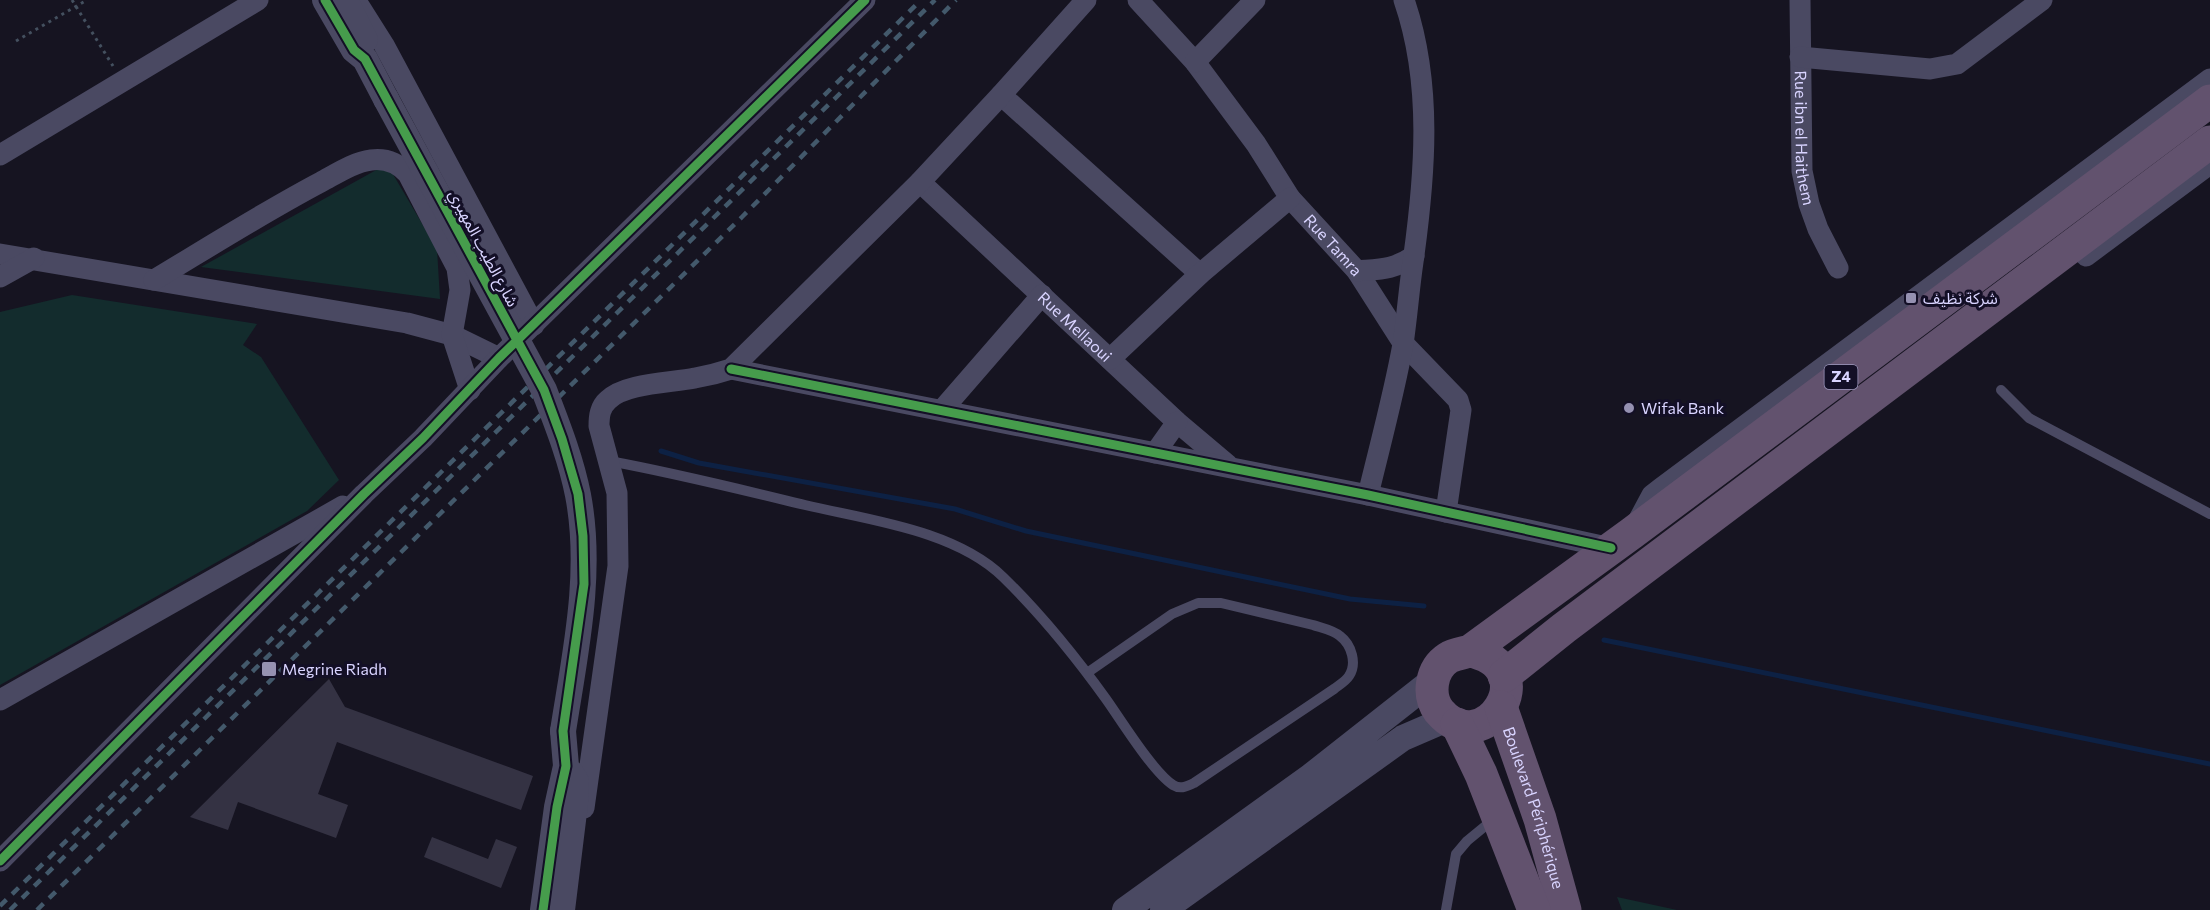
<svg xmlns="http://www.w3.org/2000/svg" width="2210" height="910" font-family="Commissioner,'Noto Sans Arabic',sans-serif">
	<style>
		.green { fill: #132c2d }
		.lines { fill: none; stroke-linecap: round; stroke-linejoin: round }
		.stream { stroke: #0d2144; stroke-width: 5 }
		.building { fill: #343243 }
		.path { stroke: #44505f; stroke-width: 3; stroke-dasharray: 3 4.5; stroke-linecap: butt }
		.service { stroke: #4a4962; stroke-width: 10 }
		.minor { stroke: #4a4962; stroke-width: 21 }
		.tertiary { stroke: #4a4962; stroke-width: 26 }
		.trunk { stroke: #62526e; stroke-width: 33 }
		.rail { stroke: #43596b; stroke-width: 4.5; stroke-dasharray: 9 8; stroke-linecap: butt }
		.tertiary-bridge { stroke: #4a4962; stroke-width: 26 }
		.cycleway-casing { stroke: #130f26; stroke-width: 13 }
		.cycleway { stroke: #469c4c; stroke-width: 9 }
		.poi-dot { fill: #9591b1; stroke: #130f26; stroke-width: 2 }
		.labels { text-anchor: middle; stroke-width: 6; stroke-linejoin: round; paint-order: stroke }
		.shield { fill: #130f26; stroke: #9e99be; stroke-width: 1.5 }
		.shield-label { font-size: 15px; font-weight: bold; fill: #d9d4ff }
		.street-label { font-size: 16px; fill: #d9d4ff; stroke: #130f26 }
		.poi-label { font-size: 16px; fill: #d9d4ff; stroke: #130f26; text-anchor: start }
	</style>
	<rect width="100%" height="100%" fill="#161421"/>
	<path class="green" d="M387 164 437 249 440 299 201 267Z
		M72 295 257 324 243 345 261 357 339 480 307 511 0 685V312Z
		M1617 897 1677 910H1622Z"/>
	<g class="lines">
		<path class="stream" d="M661 451 699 463 955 509 1026 531 1350 599 1424 606
			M1604 640 2210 764"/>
	</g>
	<path class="building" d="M329 679 345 707 533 776 521 810 337 742 318 794 348 805 336 838 238 802 228 830 190 817Z
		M432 837 488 859 496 839 517 847 501 888 424 857Z"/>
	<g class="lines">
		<path class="path" d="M72 0 113 66
			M16 41 87 0"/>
		<path class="service" d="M2001 390 2029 418 2210 514
			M609 461C675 473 739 489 805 505 868 520 955 530 1003 577 1041 614 1075 656 1106 699 1121 720 1153 772 1173 785 1181 790 1187 786 1194 783L1334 689C1339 685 1346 681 1349 676 1357 664 1352 645 1340 636 1333 630 1322 628 1313 625L1221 603H1198L1172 614 1087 673
			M1446 910 1456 854 1467 841 1495 818"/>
		<g class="minor">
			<path id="s1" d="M1138 0 1195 62 1256 144 1290 198 1357 271 1403 343 1458 400 1461 410 1446 512"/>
			<path id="s2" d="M1800 0 1802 171 1809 204 1818 229 1838 268"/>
			<path d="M360 7 384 45 534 325"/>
			<path d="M1800 57 1930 69 1957 64 2042 0"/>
			<path d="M1195 62 1255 0"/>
			<path d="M1001 95 1200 274"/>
			<path d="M0 155 258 0"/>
			<path id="s3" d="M920 182 1177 422 1228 465"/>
			<path d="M0 254 407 323 452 335 499 358"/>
			<path d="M2086 256 2210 164"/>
			<path d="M1357 271C1381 269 1393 270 1414 256"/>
			<path d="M0 277 34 258"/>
			<path d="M154 280C209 247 264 212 321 182 336 174 354 162 371 160 386 158 398 163 408 174L457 268 460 290 452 335 470 390"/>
			<path d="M1110 359 1200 274 1290 198"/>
			<path d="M731 369 1368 495 1611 548"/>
			<path d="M942 410 1042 295"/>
			<path d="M1155 453 1177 422"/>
			<path d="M1368 495C1380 445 1394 394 1403 344 1407 317 1409 289 1413 262 1425 176 1433 84 1404 0"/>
			<path d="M1637 523 1652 495 1661 488 2210 79"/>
			<path d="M0 700 343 506"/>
			<path d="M584 808 618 566 617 493 599 426C599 416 600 407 608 400 625 383 671 383 695 378 707 376 719 373 731 369L920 182 1001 95 1086 0"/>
			<path d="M0 861 364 494 423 438 499 358 865 0"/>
		</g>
		<path class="tertiary" d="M325 0 354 50 365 59 386 99
			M345 0 365 40
			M543 910 557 807 566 766 563 731
			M562 910 575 804 576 781 570 772
			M1125 910 1311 776 1433 680
			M1163 910 1403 738 1447 719"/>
		<g class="trunk">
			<path d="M1470 651C1548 668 1483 764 1439 711 1427 695 1431 669 1448 658 1454 654 1463 653 1470 651L1632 533 2210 101"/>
			<path d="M1504 676 1564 628 2210 142"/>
			<path id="s4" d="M1501 707 1540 819 1565 910"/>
			<path d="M1457 724 1481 774 1534 910"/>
		</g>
		<path class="rail" d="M0 906 921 0
			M10 910 935 0
			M37 910 742 217 956 0"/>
		<path class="tertiary-bridge" d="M386 99 544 390C557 424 571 459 578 495 593 573 575 654 563 731"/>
		<g class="cycleway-casing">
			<path id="cycleway" d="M325 0 354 50 365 59 544 390 562 439 578 494 583 536 584 584 563 731 566 766 557 807 543 910
				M731 369 1368 495 1611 548
				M0 861 364 494 423 438 499 358 865 0"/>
		</g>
		<use href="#cycleway" class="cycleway"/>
	</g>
	<g class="poi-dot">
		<rect x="1905" y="292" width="12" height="12" rx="3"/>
		<circle cx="1629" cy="408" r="6"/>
		<rect x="261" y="661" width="16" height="16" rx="3"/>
	</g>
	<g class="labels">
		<rect class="shield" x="1824.5" y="365" width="33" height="24" rx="4.5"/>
		<g class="shield-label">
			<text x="1841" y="382">Z4</text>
		</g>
		<g class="street-label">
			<text dy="6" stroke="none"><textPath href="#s2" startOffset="138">Rue ibn el Haithem</textPath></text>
			<text dy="6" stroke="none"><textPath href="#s1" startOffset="314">Rue Tamra</textPath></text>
			<text transform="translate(484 248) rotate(62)" y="6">شارع الطيب المهيري</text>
			<text dy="6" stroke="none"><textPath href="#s3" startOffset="212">Rue Mellaoui</textPath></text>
			<text dy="6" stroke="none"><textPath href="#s4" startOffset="106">Boulevard Périphérique</textPath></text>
		</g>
		<g class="poi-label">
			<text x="1923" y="304">شركة نظيف</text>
			<text x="1641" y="414">Wifak Bank</text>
			<text x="282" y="675">Megrine Riadh</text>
		</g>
	</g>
</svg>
